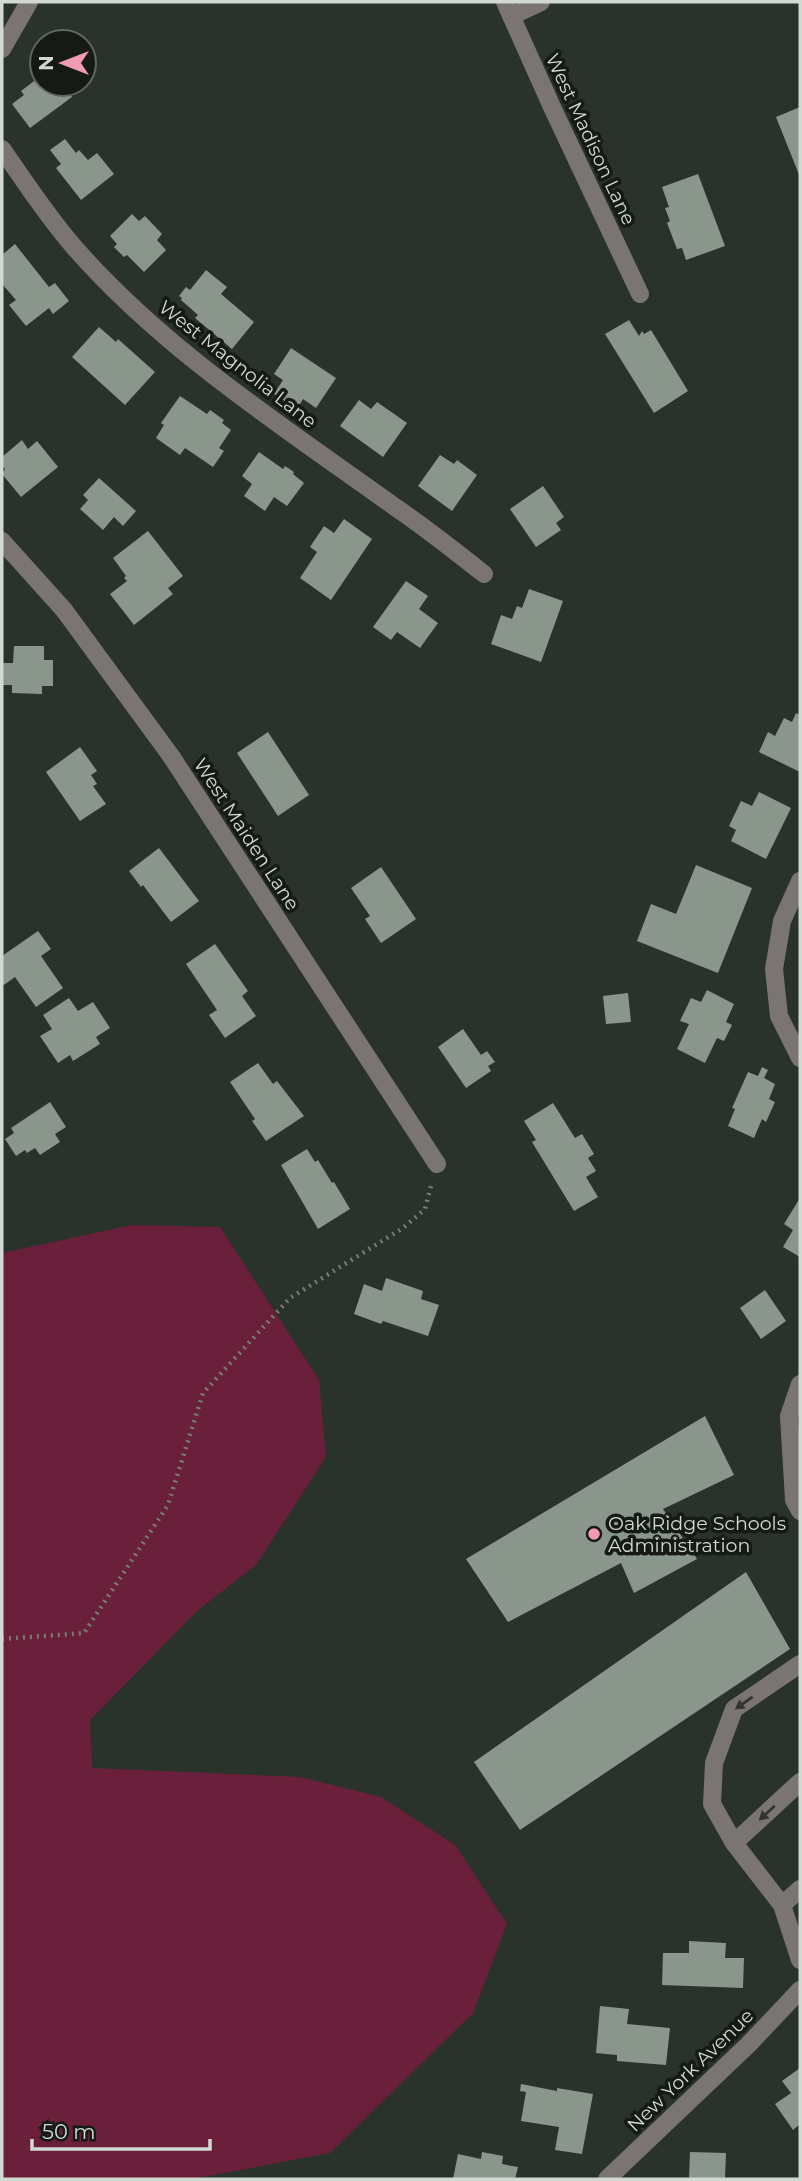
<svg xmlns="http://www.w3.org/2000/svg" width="802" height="2181" font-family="Montserrat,sans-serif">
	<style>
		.green { fill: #6a203b }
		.building { fill: #8a968b }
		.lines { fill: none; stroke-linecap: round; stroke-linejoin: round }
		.path { stroke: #767d76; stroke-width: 4.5; stroke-dasharray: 2 5; stroke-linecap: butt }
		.minor { stroke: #7b7475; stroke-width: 18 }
		.oneway { fill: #343532 }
		.poi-dot { fill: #f19ab3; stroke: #151a16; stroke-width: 2.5 }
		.labels { text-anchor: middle; stroke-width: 7; stroke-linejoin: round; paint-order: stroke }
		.street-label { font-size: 19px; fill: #d2d8d2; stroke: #151a16 }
		.poi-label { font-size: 19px; fill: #d2d8d2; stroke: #151a16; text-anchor: start }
	</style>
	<rect width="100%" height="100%" fill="#2a332b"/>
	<path class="green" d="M132 1225 220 1227 319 1380 326 1457 256 1565 198 1610 90 1720 92 1768 300 1777 381 1797 455 1845 507 1924 473 2013 330 2153 192 2179H2V1253Z"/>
	<path class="building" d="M42 75V84H63L72 97 30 128 12 104 24 95 21 91Z
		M800 107V177L776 117Z
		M65 139 76 153 79 150 88 160 97 153 114 174 81 200 56 168 61 164 50 150Z
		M698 174 725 246 686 260 682 248 677 249 667 223 670 221 665 208 669 207 662 187Z
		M132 214 139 221 145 216 162 234 157 240 166 250 144 272 127 255 124 257 114 247 117 244 110 236Z
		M15 244 49 287 55 283 69 301 53 314 49 308 26 326 9 305 16 300 3 285 2 286V255Z
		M206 270 227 287 221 294 254 322 232 349 195 318 198 315 181 300 182 298 179 296 186 287 190 290Z
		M629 320 639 336 642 331 644 334 651 330 688 391 654 413 605 334Z
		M99 327 116 342 118 339 155 372 125 405 72 357Z
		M291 348 336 378 316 408 303 399 297 409 274 394 283 380 274 374Z
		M180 396 207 414 210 410 224 420 222 423 231 430 219 448 224 451 213 467 185 448 180 455 156 438 164 425 161 423Z
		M359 400 371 409 377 402 407 423 383 457 340 426Z
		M22 440 28 449 37 441 58 467 21 497 2 474 5 469 2 465V457Z
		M259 452 283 469 285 466 294 472 293 474 304 483 287 506 274 497 265 511 244 496 252 484 242 476Z
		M440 455 454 464 457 460 477 475 452 511 418 486Z
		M99 478 136 511 123 526 114 517 103 530 80 509 88 500 83 495Z
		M543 486 564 517 556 523 561 530 536 547 510 509Z
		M344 519 372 539 331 600 300 578 317 552 310 547 324 526 334 533Z
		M148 531 183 576 168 588 173 594 134 625 110 594 127 581 124 578 126 576 113 558Z
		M406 581 428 596 419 609 438 623 420 648 397 632 391 640 373 627Z
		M529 589 563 601 541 662 491 644 501 615 512 619 517 606 522 608Z
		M14 646H44V660H53V686H42V694L12 693V685H2V663H13Z
		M796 713 800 715V772L759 752 768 732 775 736 784 718 792 722Z
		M268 732 309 795 278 816 237 753Z
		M80 747 97 771 91 775 97 784 93 786 106 804 80 821 46 772Z
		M759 792 791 808 766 859 731 841 736 830 729 826 741 801 752 806Z
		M159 848 199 901 171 922 143 885 141 887 129 871Z
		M696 865 752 888 718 973 637 941 651 904 676 914Z
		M381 867 416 919 381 943 365 919 370 916 351 888Z
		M38 931 51 949 41 956 63 988 36 1007 15 977 4 985 2 982V956Z
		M215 944 248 991 242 996 256 1016 225 1038 209 1015 217 1010 186 964Z
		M707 990 734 1004 726 1022 732 1025 724 1041 717 1038 705 1063 677 1049 689 1024 680 1021 691 998 701 1002Z
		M628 993 631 1022 606 1024 603 996Z
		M69 998 78 1011 93 1002 110 1028 96 1037 100 1044 73 1061 70 1055 58 1063 40 1036 52 1029 43 1015Z
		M463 1029 481 1055 487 1051 495 1062 488 1066 491 1071 466 1088 438 1047Z
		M258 1063 273 1084 277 1081 304 1116 266 1141 252 1121 255 1119 230 1082Z
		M762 1067 768 1070 764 1078 775 1084 769 1099 775 1102 766 1122 762 1119 754 1138 728 1126 735 1109 732 1108 748 1072 758 1076Z
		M50 1102 66 1127 55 1134 60 1142 40 1155 35 1148 27 1153 25 1150 16 1156 5 1139 14 1133 11 1128Z
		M553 1103 575 1138 582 1134 594 1154 588 1158 596 1171 586 1177 598 1197 574 1211 532 1142 536 1140 524 1121Z
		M307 1149 315 1162 318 1160 332 1183 334 1182 350 1209 318 1229 281 1165Z
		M800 1198V1257L783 1247 793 1230 784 1224Z
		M386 1278 423 1291 421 1299 439 1305 428 1336 383 1321 381 1324 354 1314 364 1284 382 1291Z
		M765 1290 786 1321 761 1339 740 1308Z
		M705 1416 734 1475 663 1509 697 1559 634 1593 621 1563 508 1622 466 1559Z
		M746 1572 790 1649 520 1830 474 1762Z
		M689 1941 726 1943 725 1958H744L743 1988 662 1985 663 1953H689Z
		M600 2006 629 2009 627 2024 670 2028 666 2065 617 2061V2055L596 2053Z
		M800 2068V2124L793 2130 775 2104 791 2093 782 2081Z
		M521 2084 557 2091V2088L593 2094 582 2154 555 2150 559 2127 521 2121 526 2092 520 2091Z
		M482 2152 503 2156 502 2164 518 2167 515 2179H453L458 2154 481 2159Z
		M690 2152 726 2153 725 2179H689Z"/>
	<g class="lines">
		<path class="path" d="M2 1639 84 1633 168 1505 203 1393 290 1298 403 1228 425 1209 432 1182"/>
		<path class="minor" d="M505 2 552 107 640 294
			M511 16 541 2
			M2 49 29 2
			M2 149C25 182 47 216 74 247 165 351 284 427 395 507 426 528 455 551 484 574
			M2 541 64 610 171 756 437 1164
			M800 881 782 921 774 969 779 1016 800 1058
			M800 1384 789 1416 794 1500 800 1511
			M800 1664 734 1709 714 1763 712 1804 734 1843 782 1905 800 1960
			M734 1843 800 1782
			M782 1905 800 1889
			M607 2179 749 2044 800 1990"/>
	</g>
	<defs><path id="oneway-solid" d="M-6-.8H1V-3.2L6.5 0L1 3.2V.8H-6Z" transform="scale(1.75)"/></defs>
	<g class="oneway">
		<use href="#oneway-solid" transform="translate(744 1703) rotate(145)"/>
		<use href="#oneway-solid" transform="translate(767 1813) rotate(137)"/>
	</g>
	<circle class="poi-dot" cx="594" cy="1534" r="7"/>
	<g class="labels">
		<g class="street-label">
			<text transform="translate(591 139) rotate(65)" y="7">West Madison Lane</text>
			<text transform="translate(238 364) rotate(38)" y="7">West Magnolia Lane</text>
			<text transform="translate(247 834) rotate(57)" y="7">West Maiden Lane</text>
			<text transform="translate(690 2070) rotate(-44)" y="7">New York Avenue</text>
		</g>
		<g class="poi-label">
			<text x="608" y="1530">Oak Ridge Schools<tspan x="608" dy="22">Administration</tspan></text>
		</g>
	</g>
	<rect width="802" height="2181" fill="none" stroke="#d2d8d2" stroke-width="7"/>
	<g transform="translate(63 63) rotate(270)"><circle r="33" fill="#151a16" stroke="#616661" stroke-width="2"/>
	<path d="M0-5L12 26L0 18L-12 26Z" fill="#f19ab3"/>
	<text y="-10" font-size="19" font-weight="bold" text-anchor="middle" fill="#d2d8d2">N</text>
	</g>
	<path d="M32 2139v10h178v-10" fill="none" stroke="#d2d8d2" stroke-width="3.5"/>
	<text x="42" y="2139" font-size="21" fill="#d2d8d2" stroke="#151a16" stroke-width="5" paint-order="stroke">50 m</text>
</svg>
